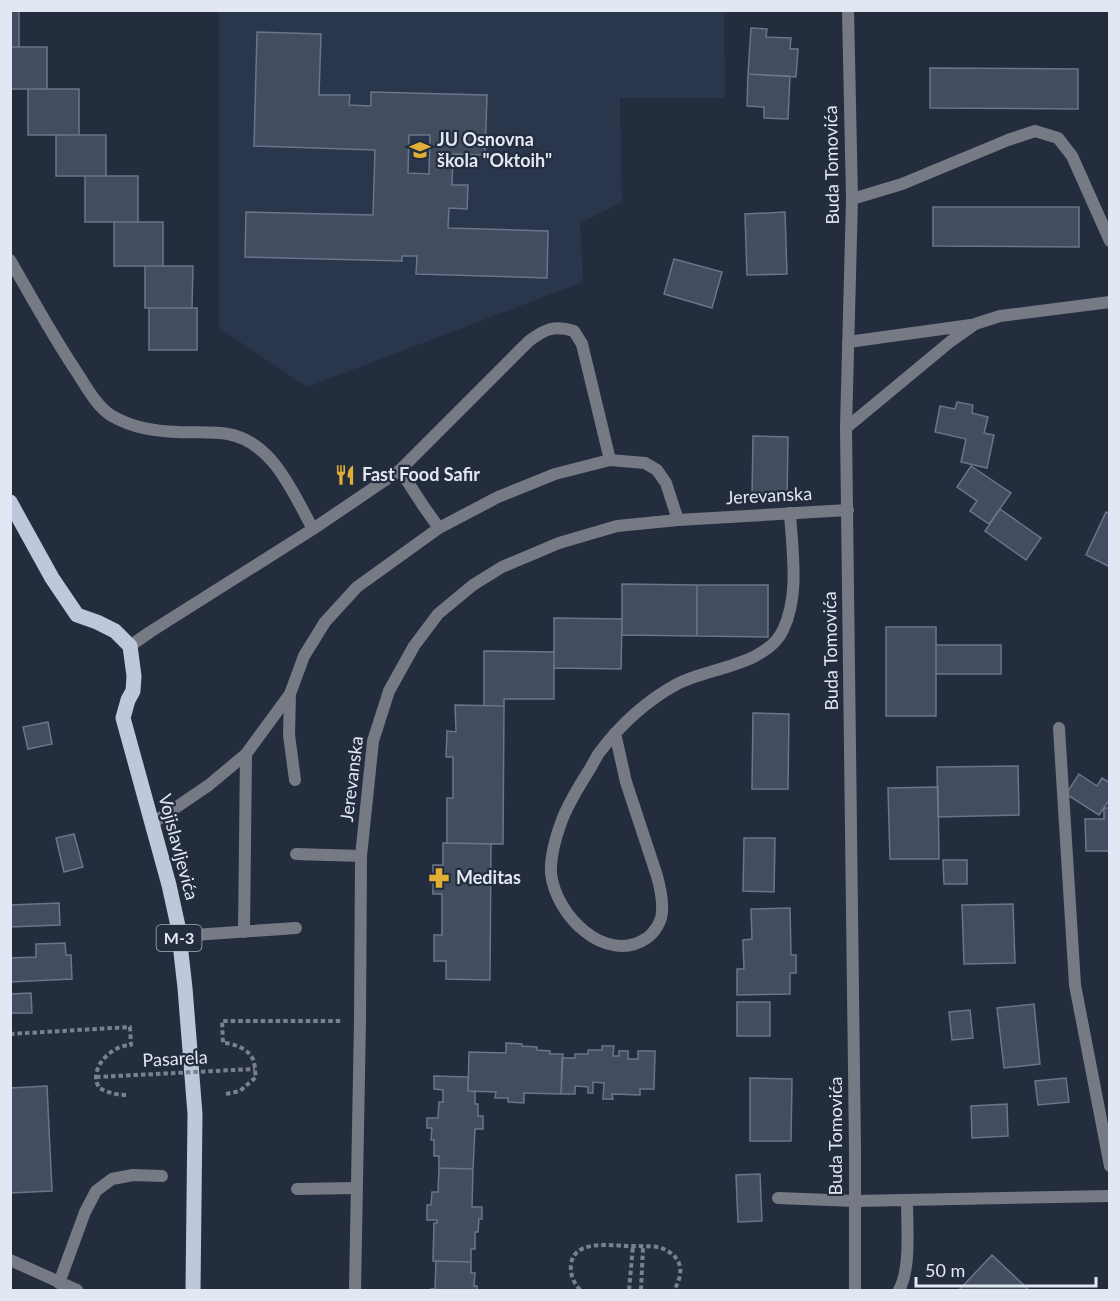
<svg xmlns="http://www.w3.org/2000/svg" width="1120" height="1301" font-family="Lato,sans-serif">
	<style>
		.built { fill: #2a364c }
		.building { fill: #434d60; stroke: #6a7589; stroke-width: 1.5; fill-rule: evenodd }
		.lines { fill: none; stroke-linecap: round; stroke-linejoin: round }
		.path { stroke: #79818f; stroke-width: 4; stroke-dasharray: 4.5 3; stroke-linecap: butt }
		.service { stroke: #767a84; stroke-width: 12 }
		.minor { stroke: #767a84; stroke-width: 12 }
		.primary { stroke: #bec8db; stroke-width: 15 }
		.path-bridge { stroke: #79818f; stroke-width: 4; stroke-dasharray: 4.5 3; stroke-linecap: butt }
		.labels { text-anchor: middle; stroke-width: 4.5; stroke-linejoin: round; paint-order: stroke }
		.shield { fill: #242d3e; stroke: #a9b0bd; stroke-width: 1.5 }
		.shield-label { font-size: 16px; font-weight: bold; fill: #e2e8f3 }
		.poi-label { font-size: 18px; font-weight: bold; fill: #e2e8f3; stroke: #242d3e; text-anchor: start }
		.street-label { font-size: 18px; fill: #e2e8f3; stroke: #242d3e }
	</style>
	<rect width="100%" height="100%" fill="#242d3e"/>
	<path class="built" d="M219 11H724L725 98H620L622 202 580 223 583 282 307 387 219 328Z"/>
	<path class="building" d="M10 10H19V47H10Z
		M751 28 767 29 766 37 791 38 790 49H798L796 77 748 74Z
		M257 32 321 34 319 95H350L349 105 371 106V92L487 95 485 155 453 154 452 185H468L467 209 449 208 448 228 548 231 547 278 416 274 417 256H402V261L245 257 246 212 373 215 375 150 254 146ZM409 135H430L429 174 408 173Z
		M10 47H47V89H10Z
		M930 68 1078 69V109L930 108Z
		M748 74 790 76 788 119 764 118V107L747 106Z
		M28 89H79V135H28Z
		M56 135H106V176H56Z
		M85 176H138V222H85Z
		M933 207H1079V247L933 246Z
		M785 212 787 274 747 275 745 214Z
		M114 222H163V266H114Z
		M674 259 722 272 712 308 664 294Z
		M145 266H193L192 308H145Z
		M149 308H197V350H149Z
		M957 402 973 405 972 413 988 417 984 433 994 435 987 468 961 462 966 439 935 432 940 406 955 409Z
		M753 436 788 437 787 498 752 497Z
		M971 466 1011 493 989 524 970 511 977 501 957 487Z
		M1000 509 1041 538 1026 560 985 531Z
		M1106 512 1110 514V567L1086 555Z
		M622 584 697 585V636L622 635Z
		M697 585H768V637L697 636Z
		M554 618 622 619 621 669 554 668Z
		M886 627H936V716H886Z
		M936 645H1001V674H936Z
		M484 651 554 652V699H504V706H484Z
		M455 705 504 706 503 844 447 843V798H453V757H446L447 731 456 732Z
		M753 713 789 714 788 789H752Z
		M48 722 52 744 28 749 23 727Z
		M1018 766 1019 815 938 817 937 767Z
		M1079 774 1097 786 1102 778 1110 783V799L1099 815 1066 794Z
		M938 787 939 859H890L888 788Z
		M1104 808H1110V851H1086L1085 819H1104Z
		M74 834 83 867 64 872 56 838Z
		M744 838H775L774 892 743 891Z
		M443 843 491 844 490 980 446 979V961H434V935H442V894H433V865H443Z
		M943 860H967V884H944Z
		M59 903 60 925 10 927V905Z
		M1013 904 1015 963 964 964 962 905Z
		M790 908 791 955H796V973H790V994L737 995V969H744L743 940 752 939 751 909Z
		M65 943 66 955H71L72 979 10 982V958L36 957V944Z
		M31 993 32 1013H10V994Z
		M737 1002H770V1036H737Z
		M1034 1004 1040 1064 1004 1068 997 1008Z
		M970 1010 973 1038 952 1040 949 1012Z
		M506 1043 522 1044V1046L537 1047V1050L550 1051V1054H563L561 1094 524 1093V1103L508 1102V1098H495L496 1092 468 1091 469 1052 506 1053Z
		M602 1046H614L613 1056H619V1051H628V1059H638V1051H655L654 1089H640V1095L612 1094 613 1099H603L604 1083 593 1082V1093H588V1087L575 1086V1094H561L562 1058H575V1054H588V1050H602Z
		M434 1076 468 1077V1091L475 1092V1104H478V1116H483V1129H475L473 1169 439 1168V1156H434V1140H431L432 1128H427V1118H438L439 1102H443V1090L434 1089Z
		M750 1078 792 1079 791 1141H750Z
		M1066 1078 1069 1102 1038 1105 1035 1081Z
		M47 1086 52 1191 10 1193V1088Z
		M1007 1104 1008 1136 972 1138 971 1106Z
		M439 1168 473 1169 472 1207H482V1219H479L478 1232H475V1249H471V1262L433 1261 434 1223H437V1220H427V1205H431L432 1192H438Z
		M760 1174 762 1221 738 1222 736 1175Z
		M992 1255 1029 1290H959Z
		M436 1261 471 1262V1273H475L474 1286H477V1290H431V1289H435Z"/>
	<g class="lines">
		<path class="path" d="M10 1034 130 1027 131 1045C114 1045 95 1062 96 1079 96 1082 98 1085 99 1088 109 1093 117 1095 128 1095
			M226 1094 240 1091 256 1077C255 1073 255 1067 254 1062 251 1050 234 1043 223 1043L222 1021H343
			M580 1290C574 1283 570 1275 571 1265 573 1240 609 1245 626 1246 637 1246 648 1246 659 1247 681 1255 686 1270 674 1290
			M629 1290 633 1246
			M641 1290 643 1246"/>
		<path class="service" d="M10 260C32 298 53 337 78 374 87 388 98 408 112 416 133 428 154 431 178 432 194 433 212 431 228 434 273 442 293 493 313 529
			M400 470 424 507 439 528 498 497 555 474 610 460 645 463 657 470 666 483 678 520
			M130 646 150 632 313 529 400 470 529 341C545 329 554 325 574 331L582 344 610 460
			M1059 728 1075 985 1110 1166
			M615 733 626 782 657 876C660 887 663 899 662 911 662 921 655 932 647 938 605 966 555 914 551 873 550 855 556 836 562 820 569 802 578 788 588 772 592 766 595 759 599 753 620 725 646 701 677 684 708 668 767 665 783 630 800 595 792 550 790 513
			M295 780 289 735 290 694 304 656 325 622 357 587 439 528
			M153 823 209 785 246 754 290 694
			M296 854 361 856
			M244 932 246 754
			M179 936 296 928
			M297 1189 356 1188
			M778 1198 855 1201 1110 1196
			M59 1283 85 1212 96 1191 112 1179 133 1175 162 1176
			M899 1290C911 1269 907 1226 907 1200"/>
		<path class="minor" d="M848 10 852 199 846 428 855 1152V1290
			M852 199 902 184 1008 140 1035 131 1058 138 1072 156 1110 241
			M848 342 971 325
			M846 428 951 341 975 324 1000 316 1110 302
			M10 1260 77 1290
			M355 1290 360 1021 361 856 373 741 389 691 414 646 438 614 473 585 502 567 559 543 617 526 678 520 848 510"/>
		<path class="primary" d="M10 502 52 578 77 615 97 622 115 631 130 646 134 676 133 691 128 700 123 718 169 885 178 926 185 988 195 1114 193 1290"/>
		<path class="path-bridge" d="M96 1077 255 1069"/>
	</g>
	<defs>
		<g id="school-bare" transform="scale(1.62)"><path d="M0-5L7-2L0 1L-7-2ZM-4 1L0 2.5L4 1V4Q0 6-4 4Z" fill="#e3ae35" stroke="#242d3e" stroke-width="2.5" paint-order="stroke"/></g>
		<g id="restaurant-bare" transform="scale(1.62)"><path d="M-5-6h1v4h1v-4h1v4h1v-4h1v5L-1.5 .5V6h-2V.5L-5-1ZM5-6V6H3V1.5H1.5Q1.5-4 5-6Z" fill="#e3ae35" stroke="#242d3e" stroke-width="2.5" paint-order="stroke"/></g>
		<g id="pharmacy-bare" transform="scale(1.62)"><path d="M-2-6h4v4h4v4h-4v4h-4v-4h-4v-4h4Z" fill="#e3ae35" stroke="#242d3e" stroke-width="2.5" paint-order="stroke"/></g>
	</defs>
	<g fill-rule="evenodd">
		<use href="#school-bare" x="420" y="150"/>
		<use href="#restaurant-bare" x="345" y="475"/>
		<use href="#pharmacy-bare" x="439" y="878"/>
	</g>
	<g class="labels">
		<rect class="shield" x="156.5" y="925" width="45" height="26" rx="4.5"/>
		<g class="shield-label">
			<text x="179" y="944">M-3</text>
		</g>
		<g class="poi-label">
			<text x="437" y="146">JU Osnovna<tspan x="437" dy="21">škola "Oktoih"</tspan></text>
			<text x="362" y="481">Fast Food Safir</text>
			<text x="456" y="884">Meditas</text>
		</g>
		<g class="street-label">
			<text transform="translate(832 165) rotate(-91)" y="6">Buda Tomovića</text>
			<text transform="translate(769 496) rotate(-3)" y="6">Jerevanska</text>
			<text transform="translate(831 651) rotate(-91)" y="6">Buda Tomovića</text>
			<text transform="translate(352 779) rotate(-83)" y="6">Jerevanska</text>
			<text transform="translate(178 847) rotate(75)" y="6">Vojislavljevića</text>
			<text transform="translate(175 1059) rotate(-3)" y="6">Pasarela</text>
			<text transform="translate(836 1136) rotate(-90)" y="6">Buda Tomovića</text>
		</g>
	</g>
	<rect width="1120" height="1301" fill="none" stroke="#e2e8f3" stroke-width="24"/>
	<path d="M916 1277v9h180v-9" fill="none" stroke="#e2e8f3" stroke-width="3"/>
	<text x="925" y="1277" font-size="18" fill="#e2e8f3" stroke="#242d3e" stroke-width="4.5" paint-order="stroke">50 m</text>
</svg>
